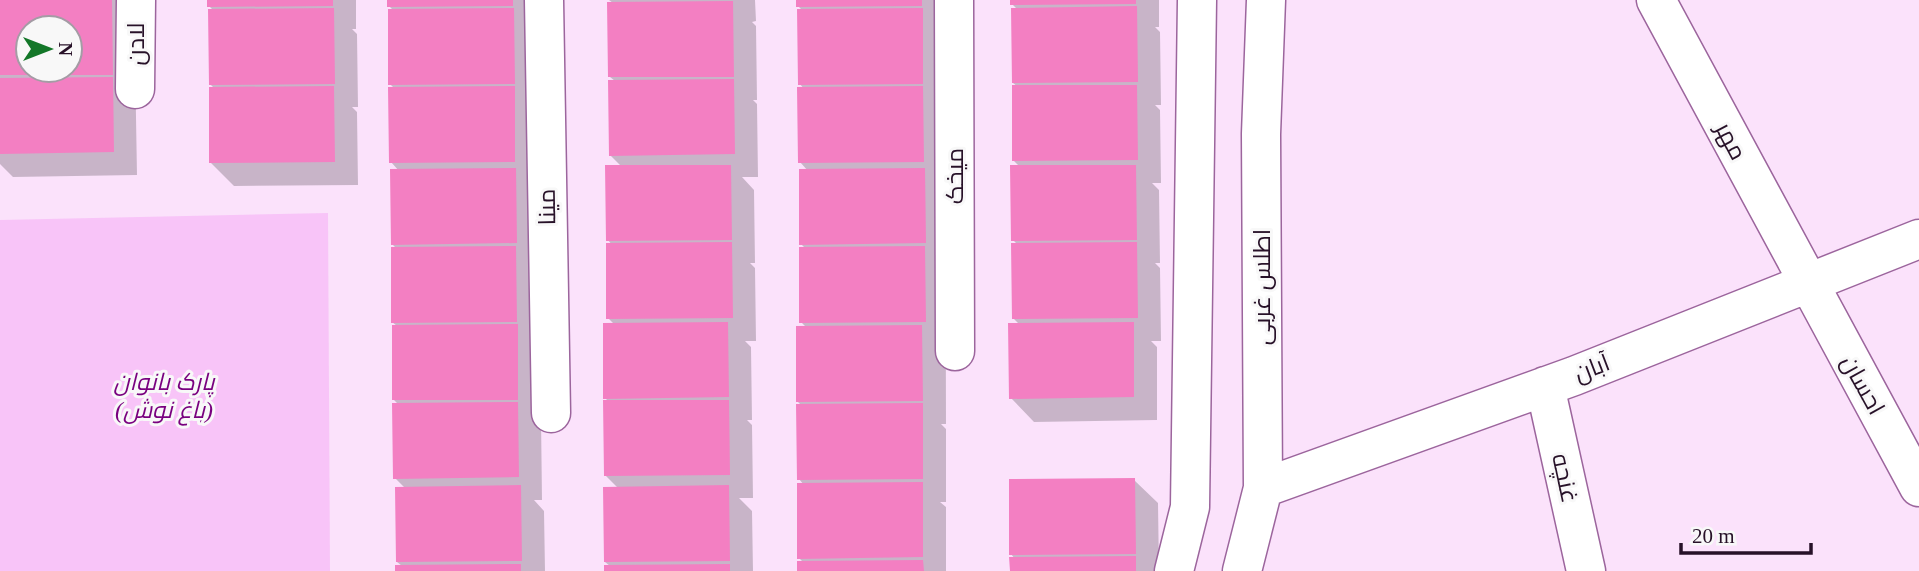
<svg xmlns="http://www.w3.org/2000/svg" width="1919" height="571" font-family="'Times New Roman',Cairo,serif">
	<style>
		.green { fill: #f8c4f8 }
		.shadow { fill: #0003; fill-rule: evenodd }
		.building { fill: #f37fc2; fill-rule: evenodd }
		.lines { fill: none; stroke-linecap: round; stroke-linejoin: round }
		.minor-casing { stroke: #9c659d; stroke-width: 41 }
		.minor { stroke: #fff; stroke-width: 38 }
		.labels { text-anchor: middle; stroke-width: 6; stroke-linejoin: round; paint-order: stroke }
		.street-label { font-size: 24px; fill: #271128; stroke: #f8f8f8 }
		.park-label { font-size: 24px; font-style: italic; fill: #79007f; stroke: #f8f8f8 }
	</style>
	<rect width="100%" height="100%" fill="#fbe2fb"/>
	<path class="green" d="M328 213 330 571H0V220Z"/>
	<path class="shadow" d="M0 0H134L137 175 13 177 0 164ZM28 28H70V70H28Z
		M209 0H356V29H352L357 34 358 107H352L357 112 358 185 234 186 210 162 215 89 210 84 214 11 209 6Z
		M389 0H536L542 500H534L544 511 545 571H397L402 566 397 562 405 488 395 478 399 405 394 400 397 326 392 322 397 249 392 244 399 171 391 162 395 89 390 84 394 11 389 6Z
		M609 0H755L756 21 752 22 756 26 757 100H753L757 104 758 177H742L754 190 755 263H750L755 268 756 341H745L751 347 752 420H747L752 425 753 498H739L752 511 753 571H605L610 566 605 562 618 488 605 475 609 402 605 398 614 324 608 318 612 245 608 240 622 167 610 155 615 81 610 77 613 3Z
		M798 0H945L946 424H941L946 429V502H940L946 507V571H799L804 563 799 558 804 485 799 479 802 406 798 402 807 328 801 322 806 249 801 244 808 171 800 162 804 89 800 84 803 11 798 6Z
		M1012 0H1159V27H1155L1160 32 1161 105H1155L1160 110 1161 183H1152L1159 190 1160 263H1155L1160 268 1161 341H1151L1157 347V420L1034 422 1011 398 1019 324 1013 318 1018 245 1013 240 1020 167 1013 160 1018 87 1013 83 1017 9 1012 4Z
		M1134 480 1158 503 1159 571H1011L1015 559 1011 554Z"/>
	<path class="building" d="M0 0H112L113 75H0ZM28 28H70V70H28Z
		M207 0H333V6L207 7Z
		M387 0H513V6L387 7Z
		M796 0H922V6L796 7Z
		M1010 0H1136V4L1010 5Z
		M733 1 734 77H608L607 2Z
		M1137 6 1138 82 1012 83 1011 8Z
		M334 8 335 84 209 85 208 9Z
		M514 8 515 84 388 85V9Z
		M923 8V84L798 85 797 9Z
		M113 77 114 152 0 154V78Z
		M734 79 735 154 609 156 608 80Z
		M1012 85H1137L1138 160 1012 161Z
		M334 86 335 162 209 163V87Z
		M515 86V162L389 163 388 87Z
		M923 86 924 162 798 163 797 87Z
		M605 165H731L732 240 606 241Z
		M1010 165H1136L1137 240 1011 241Z
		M516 168 517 243 391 245 390 169Z
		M925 168 926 243 799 245V169Z
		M732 242 733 318 606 319V243Z
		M1137 242 1138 318 1012 319 1011 243Z
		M516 246 517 322 391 323V247Z
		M925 246 926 322 799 323V247Z
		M728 322 729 397 603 399V323Z
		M1134 322V397L1009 399 1008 323Z
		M518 324V400H392V325Z
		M922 325 923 401 796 402V326Z
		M603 400H729L730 475 604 476Z
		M518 402 519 477 393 479 392 403Z
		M923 403V479L797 480 796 404Z
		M1135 478 1136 554 1009 555V479Z
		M923 482V557L797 559V483Z
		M521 485 522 561 396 562 395 487Z
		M729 485 730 561 604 562 603 487Z
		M1136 556V571H1010L1009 557Z
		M923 560 924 571H797V561Z
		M521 564V571H395V565Z
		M730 564V571H604V565Z"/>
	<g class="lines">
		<g class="minor-casing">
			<path id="minor" d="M544 0 551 413
				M954 0 955 351
				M1656 0 1919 487
				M135 89 136 0
				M1545 386 1586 571
				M1263 488 1574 376 1919 239
				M1174 571 1190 507 1197 0
				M1242 571 1263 488 1261 134 1266 0"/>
		</g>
		<use href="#minor" class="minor"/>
	</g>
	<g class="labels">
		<g class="street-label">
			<text transform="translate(136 44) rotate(-90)" y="8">لادن</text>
			<text transform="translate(1731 141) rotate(62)" y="8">مهر</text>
			<text transform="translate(955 176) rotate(-90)" y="8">میخک</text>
			<text transform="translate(547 207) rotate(-91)" y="8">مینا</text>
			<text transform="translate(1262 287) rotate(-90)" y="8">اطلس غربی</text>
			<text transform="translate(1592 368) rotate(-21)" y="8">آبان</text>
			<text transform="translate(1863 385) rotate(61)" y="8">احسان</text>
			<text transform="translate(1565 478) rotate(78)" y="8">غنچه</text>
		</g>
		<g class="park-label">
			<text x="164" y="390">پارک بانوان<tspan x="164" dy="28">(باغ نوش)</tspan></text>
		</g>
	</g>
	<g transform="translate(49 49) rotate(90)"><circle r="33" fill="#f8f8f8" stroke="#a49ca5" stroke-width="2"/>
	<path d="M0-5L12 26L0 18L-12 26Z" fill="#137728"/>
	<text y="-10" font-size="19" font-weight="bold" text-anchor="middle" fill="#271128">N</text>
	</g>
	<path d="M1681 543v10h130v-10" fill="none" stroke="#271128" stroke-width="3.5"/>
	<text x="1692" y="543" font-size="21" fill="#271128" stroke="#f8f8f8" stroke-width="5" paint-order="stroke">20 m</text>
</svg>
